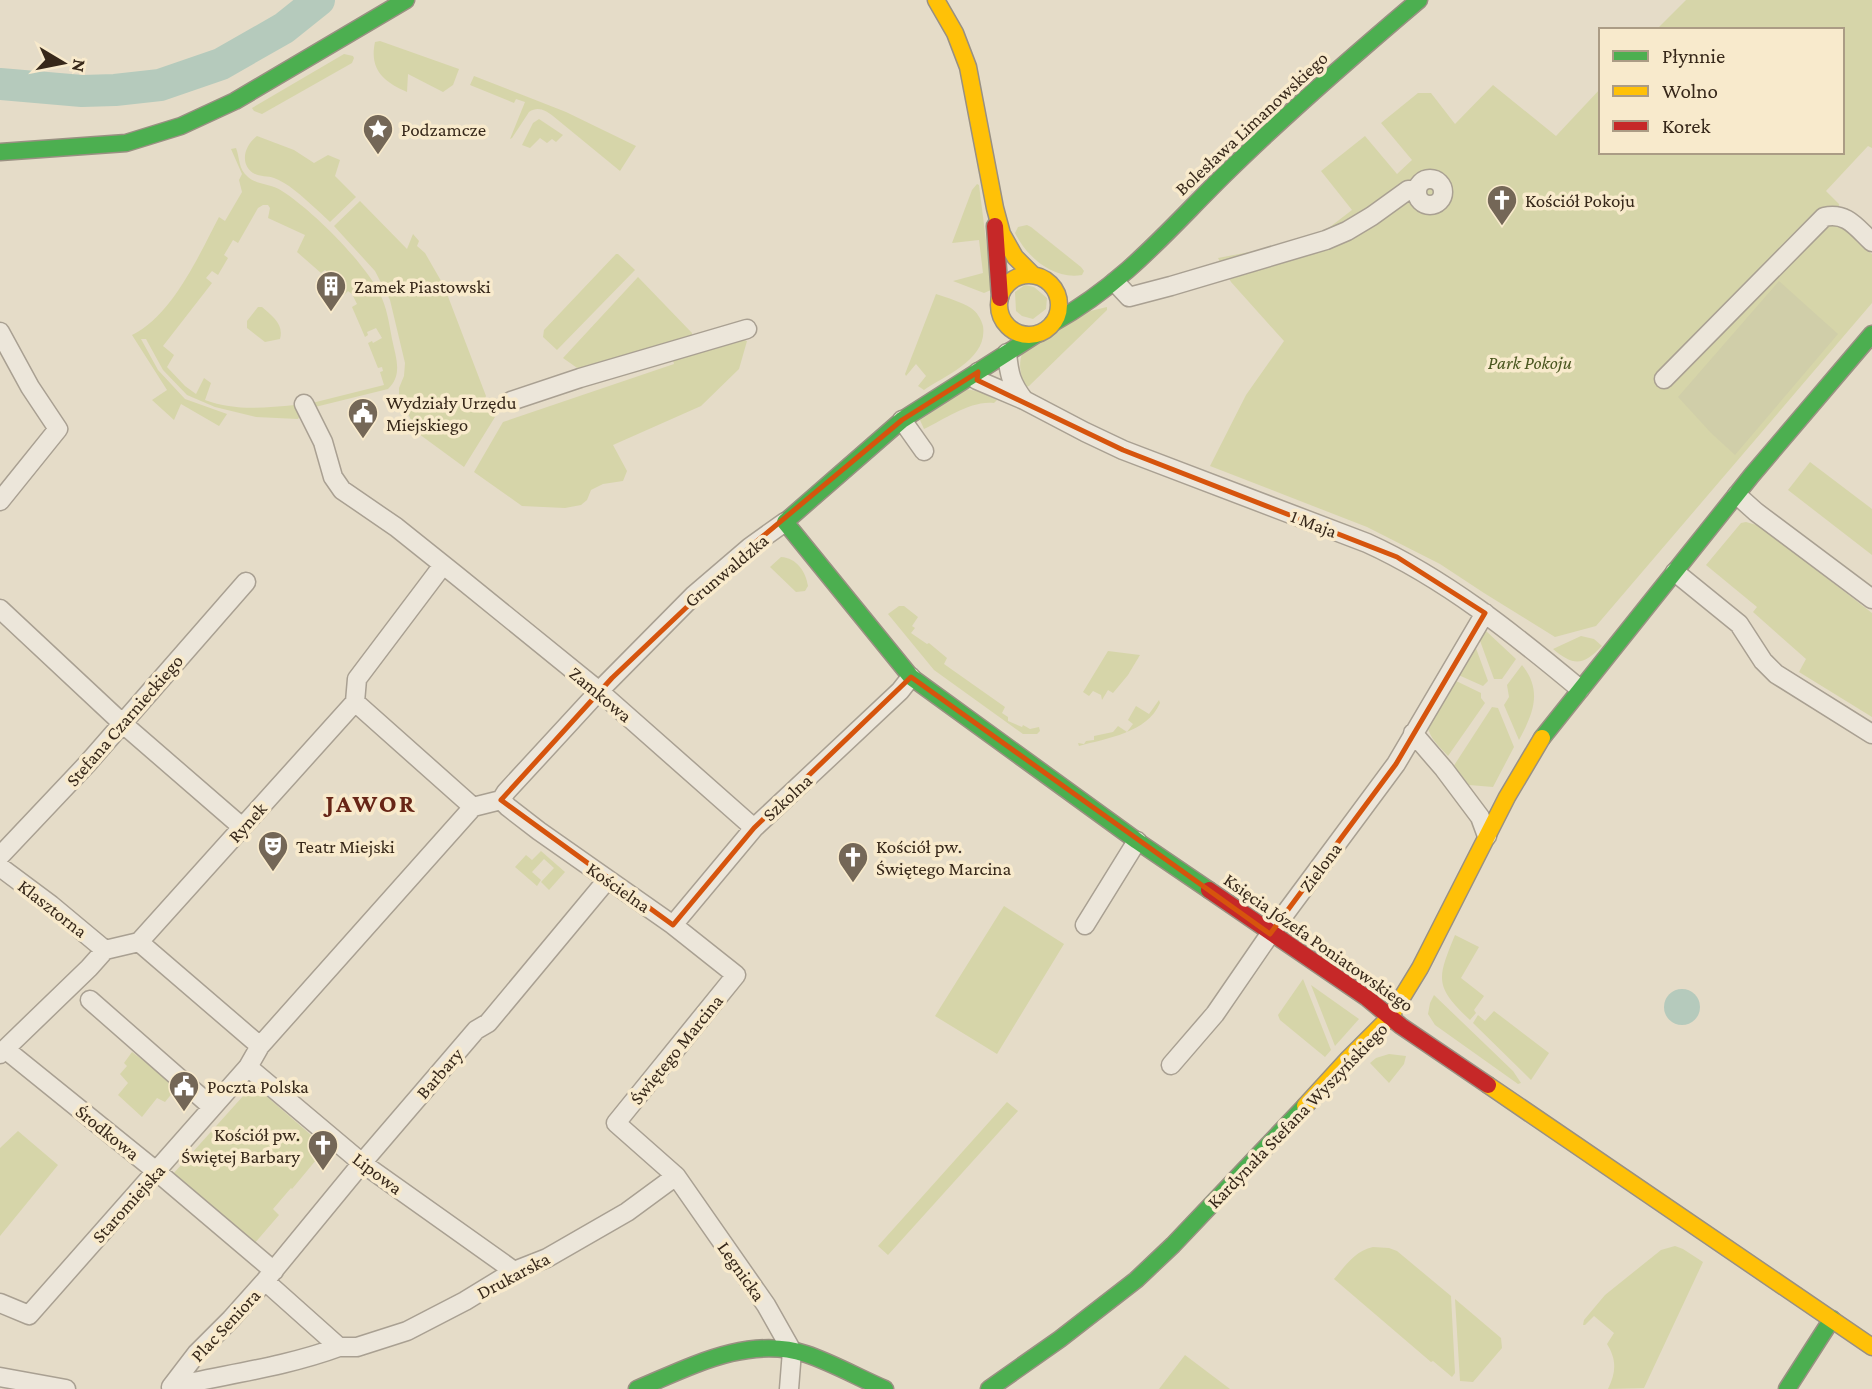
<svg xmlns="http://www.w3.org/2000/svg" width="1872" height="1389" font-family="'Crimson Pro',serif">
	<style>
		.green { fill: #d6d5a9 }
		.cemetery { fill: #d0cea9 }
		.water { fill: #b5cabc }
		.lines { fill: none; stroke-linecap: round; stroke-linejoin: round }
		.river { stroke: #b5cabc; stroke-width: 32 }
		.street-casing { stroke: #a9a092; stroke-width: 21 }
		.fast-casing { stroke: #999082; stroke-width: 19 }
		.slow-casing { stroke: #999082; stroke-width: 19 }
		.jam-casing { stroke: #999082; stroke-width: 19 }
		.street { stroke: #ece6da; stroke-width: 18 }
		.fast { stroke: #4caf50; stroke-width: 16 }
		.slow { stroke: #ffc107; stroke-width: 16 }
		.jam { stroke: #c62828; stroke-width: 16 }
		.marked { fill: none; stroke: #d6540d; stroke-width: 5; stroke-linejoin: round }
		.labels { text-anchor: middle; stroke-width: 7; stroke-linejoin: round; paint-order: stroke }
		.street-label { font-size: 19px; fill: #37281a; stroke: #f8eacc }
		.poi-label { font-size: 19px; fill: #37281a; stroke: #f8eacc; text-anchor: start }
		.park-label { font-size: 19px; font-style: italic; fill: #49561f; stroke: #f8eacc }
		.district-label { font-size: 26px; font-weight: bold; letter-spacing: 2px; fill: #672516; stroke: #f8eacc }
	</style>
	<rect width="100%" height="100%" fill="#e5dcc8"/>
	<path class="green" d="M1686 0H1872V148L1868 146 1826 191 1839 204 1841 225 1872 254V303L1596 626 1555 637 1484 593 1440 564 1367 527 1210 466 1246 395 1284 341 1231 282 1218 258 1313 240 1352 210 1321 171 1365 136 1397 174 1412 160 1381 123 1418 93H1431L1455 124 1493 85 1556 136 1601 88V152H1842V30H1656Z
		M380 41 459 69 453 85 443 92 408 74 407 92C384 82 369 70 375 42Z
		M344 54 353 56 354 58 352 63 262 114 254 111 252 108Z
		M474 76 566 112 636 146 620 171 553 116C545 110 538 106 529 112L512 138 510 139 525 102 516 99 514 103 470 85Z
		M539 119 563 135 556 142 552 139 547 143 540 138 530 148 522 145 533 123Z
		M257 136 294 150 314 163 328 155 340 160 335 176 356 197 330 222C317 210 304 197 289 186 284 183 280 180 274 178 268 176 259 177 253 173 239 163 245 145 257 136Z
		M236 148C240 158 238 169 248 177 257 185 272 184 282 191 312 210 363 261 379 292 387 307 389 323 392 339 396 358 403 375 388 389L311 408 312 403 384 385 380 372 383 371 382 367 378 368 368 343 372 341 373 343 382 338 376 328 367 332 368 335 365 337 352 307 357 304 352 294 348 291 344 295 328 279 331 276 325 270 321 273 297 252 305 235 268 218 270 208 268 205H263L258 208 238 243 233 240 224 255 228 258 218 275 212 271 206 278 212 283 163 346 174 355 167 367 185 386 196 394 204 378 211 383 205 400C234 411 264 408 295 405L301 415 298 419 256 417 215 407 187 395 163 370 146 339H141L158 370 185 399 227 414 219 426 181 404 174 420 152 400 167 390 132 335C172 316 199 255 219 217L225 221 242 192 239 180 242 174 231 149Z
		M977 184 979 185 990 272 991 290 984 293 953 281 983 273 979 240 952 243 972 190Z
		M360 201 407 249 413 234 419 241 417 246 425 253 444 286 486 396 481 408 495 417 464 467 419 434 399 398V388L404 376 405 363 390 300 375 271 334 226Z
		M1027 225 1031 227 1081 267 1084 271 1082 275C1053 280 1027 257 1015 233L1018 227Z
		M616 254H618L635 270 557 350 543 337 544 330Z
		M638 277 692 333V338L580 370 563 358Z
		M1025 285 1034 287 1047 298 1046 309 1033 319 1022 316 1016 311 1015 292Z
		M936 294C948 298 961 302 971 308 977 312 981 319 983 326 988 359 946 375 924 390L918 386 926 376 916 364 906 376 905 374Z
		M258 307H262C273 317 284 324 280 339L265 342 247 328V321Z
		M1107 307V310L1029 386 1026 387C1021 378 1018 365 1022 354L1086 312Z
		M739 339 747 341 739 369 701 406 613 445 627 471 623 481 603 484 591 490 587 500 581 505 565 508 522 506 474 472 503 422 674 364 672 356Z
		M966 389 981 392 997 400 994 403C971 400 945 419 924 429L920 420Z
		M1810 462 1872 509V555L1788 490Z
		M1746 522 1760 526 1872 613V717L1799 672 1806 659 1753 612 1757 607 1706 565 1741 523Z
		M781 557C797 558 806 572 808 586L805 591 796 592 770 567Z
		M899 606H904L918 617 912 626 915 628 911 633 927 644 929 643 947 658 944 664 1005 707 1002 713 1008 717V721L1022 727 1023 725 1030 729 1039 727 1040 731 1037 734H1023L934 670 888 614Z
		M1483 631H1486L1516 659 1502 679H1494L1479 638Z
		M1581 636 1594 639 1602 646C1584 665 1574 667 1553 649Z
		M1473 640 1488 681 1483 686 1454 673Z
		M1108 651 1140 655 1128 675 1113 693 1108 690 1102 700 1101 695 1093 691 1089 696 1083 692Z
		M1522 665C1543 691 1533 714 1519 740L1504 705 1509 697 1507 685Z
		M1452 679 1481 693V698L1485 703 1448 756C1439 746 1429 738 1427 724Z
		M1159 700 1160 703C1147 733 1107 738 1079 746L1078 743 1084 744 1086 741 1094 740V736L1113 732 1118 726 1127 732 1133 724 1128 720 1136 706 1149 714Z
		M1492 707 1498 708 1514 747 1493 787 1469 785 1453 767Z
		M541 851 565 872 549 890 541 882 554 868 544 859 532 872 541 880 537 886 515 867 526 855 532 860Z
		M1004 906 1064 944 997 1054 935 1016Z
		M1455 935 1479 947 1461 978 1484 996 1474 1010 1476 1013 1470 1020C1434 986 1437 979 1455 935Z
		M1303 979 1331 1050 1325 1057 1280 1020 1278 1015Z
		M1311 985 1359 1019 1335 1046Z
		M1434 995 1513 1071 1521 1083 1518 1084 1435 1025 1428 1014 1430 1003Z
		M1494 1011 1549 1053 1531 1080 1473 1023 1478 1015 1485 1021Z
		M132 1052 178 1086 165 1102 157 1098 142 1117 118 1095 128 1083 120 1074 127 1066 124 1063Z
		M1389 1054 1406 1056 1404 1064 1389 1083 1370 1063 1376 1058Z
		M244 1095H265L326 1148 292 1189 291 1188 273 1209 279 1215 254 1244 174 1177 173 1174Z
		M1007 1102 1018 1111 888 1255 878 1246Z
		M18 1131 58 1165 0 1236V1148Z
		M1675 1246 1683 1249 1703 1262 1644 1388 1608 1389C1616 1372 1617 1360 1607 1344L1614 1333 1594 1316 1585 1325H1583L1584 1320 1605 1295 1661 1250Z
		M1373 1247 1389 1248 1397 1251 1451 1296 1455 1373 1452 1377 1433 1361 1431 1362 1334 1279C1346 1265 1355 1251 1373 1247Z
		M1455 1299 1501 1338 1502 1348 1473 1382 1460 1381Z
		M1185 1355 1230 1389H1159Z"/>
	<path class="cemetery" d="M1779 281 1838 334 1735 455 1711 433 1678 397Z"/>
	<path class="water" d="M1664 1007a18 18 0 1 1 36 0a18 18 0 1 1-36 0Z"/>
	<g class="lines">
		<path class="river" d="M0 84 82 91 115 90 160 85 221 64 284 28 319 0"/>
		<g class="street-casing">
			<path id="street" d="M1417 192a13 13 0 1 1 26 0a13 13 0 1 1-26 0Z
				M1115 282 1129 297 1171 286 1326 240 1347 231 1372 216 1408 190H1416
				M0 332 30 387 58 429 0 501
				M1007 353C1009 374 1011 383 1024 400
				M978 372 977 380 1024 400 1085 432 1123 450 1367 543C1446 579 1514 634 1580 689
				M1664 379 1824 217C1847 212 1856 227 1872 242
				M511 401 580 378 747 329
				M304 404 323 442 333 477 342 490 396 527 456 575 599 691 754 828
				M902 420 924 451
				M1737 495 1756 512 1872 599
				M1675 572 1739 624 1763 661 1776 674 1872 734
				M0 609 122 723 242 827
				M355 702 473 807
				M1413 733 1444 769 1480 817 1487 836
				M501 800 508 807 539 831 673 925 736 975 616 1123 676 1176 766 1305 792 1351 789 1389
				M501 800 506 792 599 691 694 595 750 547 785 522
				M0 856 87 764 246 582
				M0 867 51 905 105 950
				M673 925 754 828 900 691 911 677
				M1085 925 1137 841
				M139 942 355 702 357 679 443 565
				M90 1000 212 1107
				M260 1046 473 807 501 800
				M5 1049 156 1171 274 1271
				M0 1054 89 968 105 950
				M1171 1065 1215 1014 1270 934 1396 764 1485 613
				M248 1067 362 1163 514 1271
				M265 1281 339 1347C285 1367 227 1374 171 1387L197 1353 231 1319 265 1281 362 1163 476 1030 488 1023 607 880
				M0 1303 29 1315 248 1067 260 1046 139 942 105 950
				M339 1347H357L407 1331 465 1301 514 1271 547 1258 627 1212 676 1176
				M0 1377 66 1389"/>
		</g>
		<g class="fast-casing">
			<path id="fast" d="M0 152 126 143 181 126 235 101 406 0
				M1053 323C1125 283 1168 230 1225 174 1287 113 1353 56 1419 0
				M1037 334 902 420 785 522 911 677 1137 841 1209 890
				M1542 738 1752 475 1872 334
				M637 1389C690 1367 748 1335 806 1354 833 1363 859 1378 885 1389
				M989 1389 1060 1339 1136 1280 1173 1245 1305 1106
				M1787 1389 1832 1319"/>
		</g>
		<g class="slow-casing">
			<path id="slow" d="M936 0 955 33 968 67 995 208 1002 234 1015 257 1033 275
				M999 305a30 30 0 1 1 60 0a30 30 0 1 1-60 0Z
				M1488 1085 1872 1347
				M1305 1106 1349 1058 1390 1017 1420 968 1507 797 1542 738"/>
		</g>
		<g class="jam-casing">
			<path id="jam" d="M995 226 1000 298
				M1209 890 1367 998 1401 1026 1488 1085"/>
		</g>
		<use href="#street" class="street"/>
		<use href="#fast" class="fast"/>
		<use href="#slow" class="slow"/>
		<use href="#jam" class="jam"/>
	</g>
	<path class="marked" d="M978 372 977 380 1123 450 1397 557 1485 613 1396 764 1270 934 911 677 754 828 673 925 501 800 612 678 750 547 902 420Z"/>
	<defs>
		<g id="sight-pin" transform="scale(1.575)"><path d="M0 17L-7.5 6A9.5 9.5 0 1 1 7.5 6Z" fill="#746757" stroke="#f8eacc"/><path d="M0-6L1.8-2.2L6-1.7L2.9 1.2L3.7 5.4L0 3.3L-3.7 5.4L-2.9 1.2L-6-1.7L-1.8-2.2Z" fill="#fff"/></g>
		<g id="church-pin" transform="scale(1.575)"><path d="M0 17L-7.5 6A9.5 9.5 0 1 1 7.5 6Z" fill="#746757" stroke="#f8eacc"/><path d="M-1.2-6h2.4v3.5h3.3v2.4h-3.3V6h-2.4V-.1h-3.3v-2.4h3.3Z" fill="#fff"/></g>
		<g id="building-pin" transform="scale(1.575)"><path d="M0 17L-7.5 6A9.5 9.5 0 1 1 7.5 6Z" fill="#746757" stroke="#f8eacc"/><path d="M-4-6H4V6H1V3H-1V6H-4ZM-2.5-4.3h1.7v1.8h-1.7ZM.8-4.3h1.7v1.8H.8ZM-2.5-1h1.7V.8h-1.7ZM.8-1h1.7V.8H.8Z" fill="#fff"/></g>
		<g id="civic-pin" transform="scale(1.575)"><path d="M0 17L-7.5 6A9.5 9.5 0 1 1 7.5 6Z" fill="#746757" stroke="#f8eacc"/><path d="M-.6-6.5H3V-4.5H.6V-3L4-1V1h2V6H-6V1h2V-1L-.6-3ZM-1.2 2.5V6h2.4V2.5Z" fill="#fff"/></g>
		<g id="theatre-pin" transform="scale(1.575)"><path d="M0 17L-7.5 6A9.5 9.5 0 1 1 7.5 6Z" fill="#746757" stroke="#f8eacc"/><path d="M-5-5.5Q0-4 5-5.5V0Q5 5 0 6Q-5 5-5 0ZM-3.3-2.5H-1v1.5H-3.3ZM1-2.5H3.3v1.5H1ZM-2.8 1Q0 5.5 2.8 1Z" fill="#fff"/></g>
	</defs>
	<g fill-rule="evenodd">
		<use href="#sight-pin" x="378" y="129"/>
		<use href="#church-pin" x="1502" y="200"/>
		<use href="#building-pin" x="331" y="286"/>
		<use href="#civic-pin" x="363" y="413"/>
		<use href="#theatre-pin" x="273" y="846"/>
		<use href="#church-pin" x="853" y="857"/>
		<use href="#civic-pin" x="184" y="1086"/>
		<use href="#church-pin" x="323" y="1145"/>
	</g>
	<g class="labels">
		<g class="street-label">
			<text transform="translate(1251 123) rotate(-43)" y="7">Bolesława Limanowskiego</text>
			<text transform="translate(1314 523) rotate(21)" y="7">1 Maja</text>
			<text transform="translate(726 570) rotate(-40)" y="7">Grunwaldzka</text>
			<text transform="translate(601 694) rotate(40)" y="7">Zamkowa</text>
			<text transform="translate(124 720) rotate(-49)" y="7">Stefana Czarnieckiego</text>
			<text transform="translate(787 797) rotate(-43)" y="7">Szkolna</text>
			<text transform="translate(247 822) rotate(-48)" y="7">Rynek</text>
			<text transform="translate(1320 867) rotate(-53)" y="7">Zielona</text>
			<text transform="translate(619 887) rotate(35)" y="7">Kościelna</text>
			<text transform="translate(53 908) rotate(38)" y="7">Klasztorna</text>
			<text transform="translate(1319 942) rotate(35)" y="7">Księcia Józefa Poniatowskiego</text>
			<text transform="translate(676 1049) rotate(-51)" y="7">Świętego Marcina</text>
			<text transform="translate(439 1073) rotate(-49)" y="7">Barbary</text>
			<text transform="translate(1297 1115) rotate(-46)" y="7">Kardynała Stefana Wyszyńskiego</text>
			<text transform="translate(108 1132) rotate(39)" y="7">Środkowa</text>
			<text transform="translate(378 1173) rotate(37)" y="7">Lipowa</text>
			<text transform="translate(128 1203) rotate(-48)" y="7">Staromiejska</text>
			<text transform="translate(742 1271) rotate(55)" y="7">Legnicka</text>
			<text transform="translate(513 1275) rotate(-28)" y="7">Drukarska</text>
			<text transform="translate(225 1325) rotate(-47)" y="7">Plac Seniora</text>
		</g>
		<g class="poi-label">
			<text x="401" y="136">Podzamcze</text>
			<text x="1525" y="207">Kościół Pokoju</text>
			<text x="354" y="293">Zamek Piastowski</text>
			<text x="386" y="409">Wydziały Urzędu<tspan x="386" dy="22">Miejskiego</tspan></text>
			<text x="296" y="853">Teatr Miejski</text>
			<text x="876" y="853">Kościół pw.<tspan x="876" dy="22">Świętego Marcina</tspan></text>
			<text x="207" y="1093">Poczta Polska</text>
			<text x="300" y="1141" text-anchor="end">Kościół pw.<tspan x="300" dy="22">Świętej Barbary</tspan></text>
		</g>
		<g class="park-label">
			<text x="1530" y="369">Park Pokoju</text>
		</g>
		<g class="district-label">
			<text x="371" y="812">JAWOR</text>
		</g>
	</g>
	<rect x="1599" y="28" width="245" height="126" fill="#f8eacc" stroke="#ab9c85" stroke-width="2"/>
	<rect x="1613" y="51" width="35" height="10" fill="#4caf50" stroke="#ab9c85" stroke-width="2"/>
	<text x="1662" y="63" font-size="21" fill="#37281a">Płynnie</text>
	<rect x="1613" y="86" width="35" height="10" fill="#ffc107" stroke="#ab9c85" stroke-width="2"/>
	<text x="1662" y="98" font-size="21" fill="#37281a">Wolno</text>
	<rect x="1613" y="121" width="35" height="10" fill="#c62828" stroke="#ab9c85" stroke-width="2"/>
	<text x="1662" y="133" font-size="21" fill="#37281a">Korek</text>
	<g transform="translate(63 63) rotate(100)" stroke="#f8eacc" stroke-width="5" paint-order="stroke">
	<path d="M0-5L12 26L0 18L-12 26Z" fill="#37281a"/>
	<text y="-10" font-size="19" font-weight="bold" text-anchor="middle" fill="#37281a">N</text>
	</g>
</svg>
